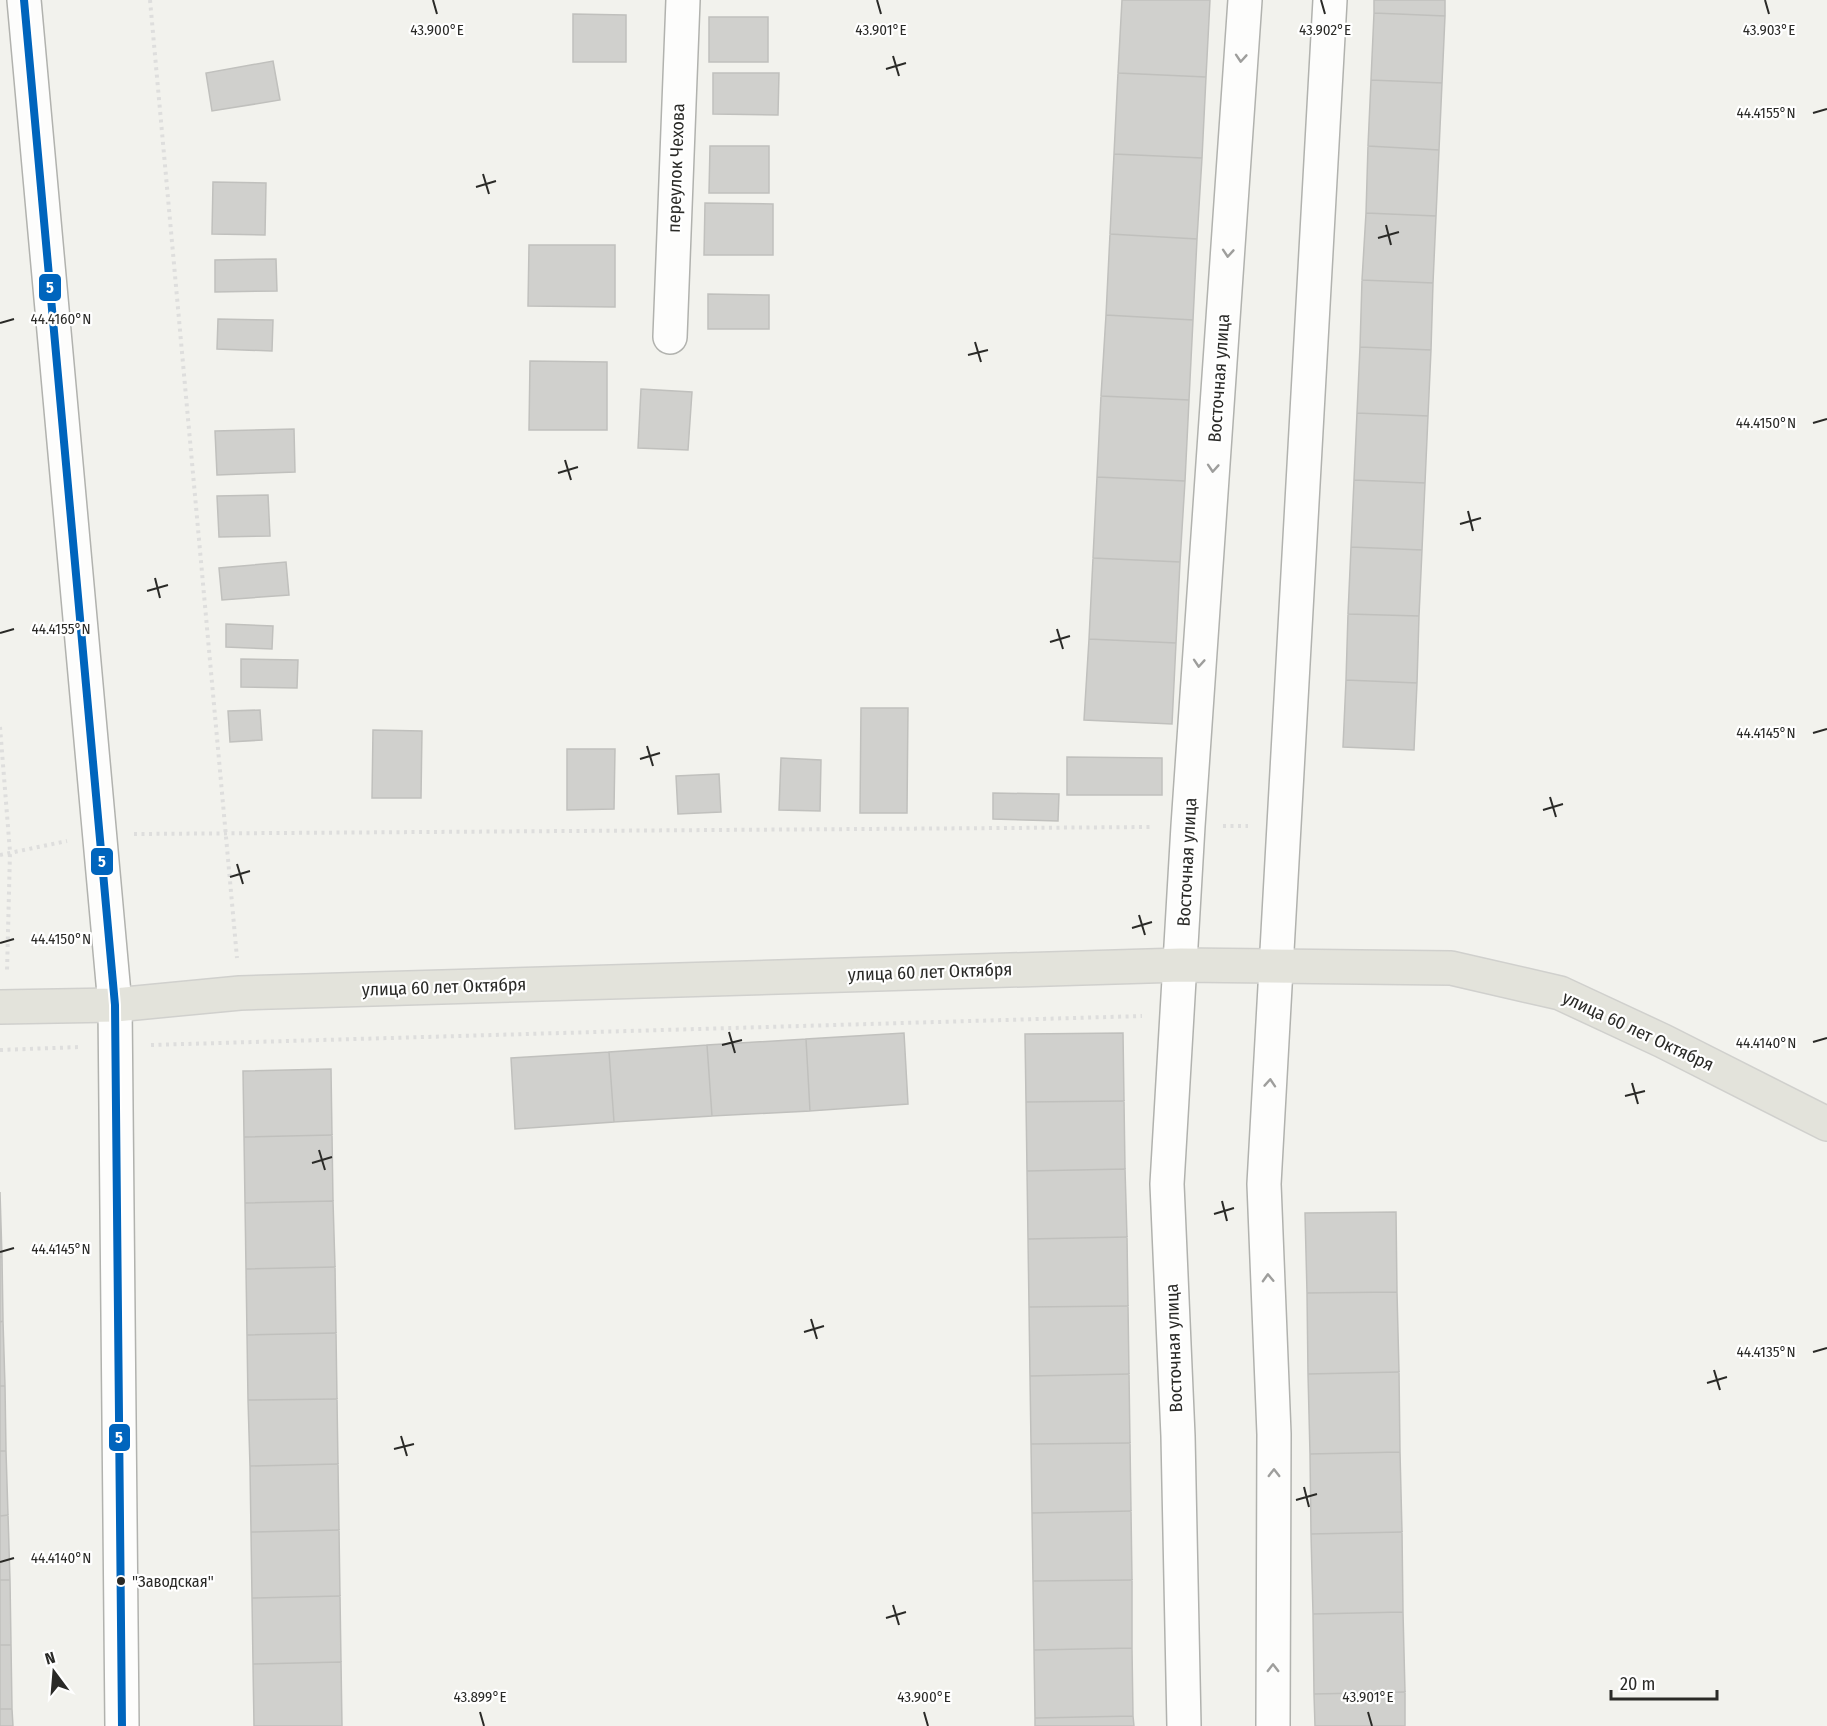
<svg xmlns="http://www.w3.org/2000/svg" width="1827" height="1726" font-family="'Fira Sans Condensed',sans-serif">
	<style>
		.building { fill: #d0d0cd; stroke: #c0c0bd; stroke-width: 1.5 }
		.lines { fill: none; stroke-linecap: round; stroke-linejoin: round }
		.minor-casing { stroke: #b1b2ae; stroke-width: 36 }
		.tertiary-casing { stroke: #b1b2ae; stroke-width: 36 }
		.primary-casing { stroke: #d0d0cd; stroke-width: 36 }
		.path { stroke: #dededd; stroke-width: 4; stroke-dasharray: 3 4.5; stroke-linecap: butt }
		.minor { stroke: #fdfdfc; stroke-width: 33 }
		.tertiary { stroke: #fdfdfc; stroke-width: 33 }
		.primary { stroke: #e3e3db; stroke-width: 33 }
		.bus-1-casing { stroke: #fff; stroke-width: 12 }
		.bus-1 { stroke: #0065bd; stroke-width: 8 }
		.oneway { stroke: #9e9e9c }
		.ticks { fill: none; stroke: #2a2a27; stroke-width: 2 }
		.bus-dot { fill: #2a2a27; stroke: #fff; stroke-width: 2 }
		.labels { text-anchor: middle; stroke-width: 4.5; stroke-linejoin: round; paint-order: stroke }
		.bus-label { font-size: 16px; fill: #2a2a27; stroke: #fff; text-anchor: start }
		.street-label { font-size: 18px; fill: #2a2a27; stroke: #fff }
		.ticks-label { font-size: 15px; text-anchor: middle; fill: #2a2a27; stroke: #fff; stroke-width: 4.5; stroke-linejoin: round; paint-order: stroke }
		.line-badge { stroke: #fff; stroke-width: 2 }
		.badge-label { font-size: 16px; text-anchor: middle; font-weight: bold; fill: #fff }
	</style>
	<rect width="100%" height="100%" fill="#f2f2ed"/>
	<path class="building" d="M1122 0H1210L1206 77 1118 73Z
		M1374 0H1445V16L1374 13Z
		M1374 13 1445 16 1442 83 1371 80Z
		M573 14 626 15V62H573Z
		M709 17H768V62H709Z
		M273 61 280 100 212 111 206 73Z
		M713 73H779L778 115 713 114Z
		M1118 73 1206 77 1202 158 1114 154Z
		M1371 80 1442 83 1439 150 1368 146Z
		M710 146H769V193H709Z
		M1368 146 1439 150 1436 216 1366 213Z
		M1114 154 1202 158 1197 239 1110 234Z
		M213 182 266 183 265 235 212 234Z
		M705 203 773 204V255H704Z
		M1366 213 1436 216 1433 283 1362 280Z
		M1110 234 1197 239 1193 320 1106 315Z
		M529 245H615V307L528 306Z
		M276 259 277 291 215 292V260Z
		M1362 280 1433 283 1431 350 1360 347Z
		M708 294 769 295V329H708Z
		M1106 315 1193 320 1189 400 1101 396Z
		M218 319 273 320 272 351 217 349Z
		M1360 347 1431 350 1428 416 1357 413Z
		M530 361 607 362V430H529Z
		M641 389 692 392 688 450 638 448Z
		M1101 396 1189 400 1185 481 1097 477Z
		M1357 413 1428 416 1425 483 1354 480Z
		M294 429 295 472 217 475 215 431Z
		M1097 477 1185 481 1180 562 1093 558Z
		M1354 480 1425 483 1422 550 1351 547Z
		M268 495 270 536 219 537 217 496Z
		M1351 547 1422 550 1419 616 1348 614Z
		M1093 558 1180 562 1176 643 1089 639Z
		M286 562 289 595 222 600 219 568Z
		M1348 614 1419 616 1417 683 1346 680Z
		M226 624 273 626 272 649 226 647Z
		M1089 639 1176 643 1172 724 1084 720Z
		M241 659 298 660 297 688 241 687Z
		M1346 680 1417 683 1414 750 1343 747Z
		M861 708H908L907 813H860Z
		M260 710 262 740 230 742 228 711Z
		M373 730 422 731 421 798H372Z
		M567 749H615L614 809 567 810Z
		M1067 757 1162 758V795H1067Z
		M781 758 821 760 820 811 779 810Z
		M719 774 721 812 678 814 676 776Z
		M993 793 1059 794 1058 821 993 819Z
		M904 1033 908 1104 810 1111 806 1039Z
		M1123 1033 1124 1101 1026 1102 1025 1034Z
		M806 1039 810 1111 712 1116 707 1045Z
		M707 1045 712 1116 614 1122 609 1052Z
		M609 1052 614 1122 515 1129 511 1058Z
		M331 1069 332 1135 244 1137 243 1071Z
		M1124 1101 1125 1169 1027 1171 1026 1102Z
		M332 1135 333 1201 245 1203 244 1137Z
		M1125 1169 1127 1237 1028 1239 1027 1171Z
		M0 1192 2 1257H0Z
		M333 1201 335 1267 246 1269 245 1203Z
		M1396 1212 1397 1292 1307 1293 1305 1213Z
		M1127 1237 1128 1306 1029 1307 1028 1239Z
		M0 1257H2L3 1321 0 1322Z
		M335 1267 336 1333 247 1335 246 1269Z
		M1397 1292 1399 1372 1308 1374 1307 1293Z
		M1128 1306 1129 1374 1030 1376 1029 1307Z
		M3 1321 5 1386H0V1322Z
		M336 1333 337 1399 248 1400 247 1335Z
		M1399 1372 1400 1452 1310 1454 1308 1374Z
		M1129 1374 1130 1443 1031 1444 1030 1376Z
		M0 1386H5L6 1451H0Z
		M337 1399 338 1464 250 1466 248 1400Z
		M1130 1443 1131 1511 1032 1513 1031 1444Z
		M0 1451H6L8 1515 0 1516Z
		M1400 1452 1402 1532 1311 1534 1310 1454Z
		M338 1464 339 1530 251 1532 250 1466Z
		M1131 1511 1132 1580 1033 1581 1032 1513Z
		M8 1515 10 1580H0V1516Z
		M339 1530 340 1596 252 1598 251 1532Z
		M1402 1532 1403 1612 1313 1614 1311 1534Z
		M0 1580H10L11 1645H0Z
		M1132 1580V1648L1034 1650 1033 1581Z
		M340 1596 341 1662 253 1664 252 1598Z
		M1403 1612 1405 1692 1314 1694 1313 1614Z
		M0 1645H11L12 1709H0Z
		M1132 1648 1133 1716 1035 1718 1034 1650Z
		M341 1662 342 1726H254L253 1664Z
		M1405 1692V1726H1315L1314 1694Z
		M0 1709H12L13 1726H0Z
		M1133 1716 1134 1726H1035V1718Z"/>
	<g class="lines">
		<g class="minor-casing">
			<path id="minor" d="M24 0 115 1005
				M670 337 683 0
				M1184 1726 1178 1436 1167 1184 1188 826 1245 0
				M1273 1726 1274 1434 1264 1184 1330 0"/>
		</g>
		<g class="tertiary-casing">
			<path id="tertiary" d="M115 1005 122 1726"/>
		</g>
		<g class="primary-casing">
			<path id="primary" d="M0 1007 115 1005 240 993 1181 965 1451 968 1560 993 1663 1041 1827 1124"/>
		</g>
		<path class="path" d="M150 0 237 958
			M0 727 10 852 7 972
			M1223 826H1248
			M134 834 1152 827
			M0 855 67 841
			M151 1045 1142 1016
			M0 1050 80 1047"/>
		<use href="#minor" class="minor"/>
		<use href="#tertiary" class="tertiary"/>
		<use href="#primary" class="primary"/>
		<g class="bus-1-casing">
			<path id="bus-1" d="M24 0 115 1005 122 1726"/>
		</g>
		<use href="#bus-1" class="bus-1"/>
	</g>
	<defs><path id="oneway-chevron" d="M-2-3.5L2.5 0L-2 3.5" fill="none" stroke-width="1.6" stroke-linecap="round" stroke-linejoin="round" transform="scale(1.5)"/></defs>
	<g class="oneway">
		<use href="#oneway-chevron" transform="translate(1241 58) rotate(94)"/>
		<use href="#oneway-chevron" transform="translate(1228 253) rotate(94)"/>
		<use href="#oneway-chevron" transform="translate(1213 468) rotate(94)"/>
		<use href="#oneway-chevron" transform="translate(1199 663) rotate(94)"/>
		<use href="#oneway-chevron" transform="translate(1270 1083) rotate(-86)"/>
		<use href="#oneway-chevron" transform="translate(1268 1278) rotate(-92)"/>
		<use href="#oneway-chevron" transform="translate(1274 1473) rotate(-90)"/>
		<use href="#oneway-chevron" transform="translate(1273 1668) rotate(-90)"/>
	</g>
	<path class="ticks" d="M433 0 437 14M877 0 881 14M1321 0 1325 14M1765 0 1769 14M893 56 899 76M886 69 906 63M1813 113 1827 109M483 174 489 194M476 187 496 181M1386 225 1391 245M1378 238 1399 232M0 323 14 319M975 342 981 362M968 355 988 350M1813 423 1827 419M565 460 571 480M558 473 578 467M1468 511 1473 531M1460 524 1481 518M155 578 160 598M147 591 168 585M1057 629 1063 649M0 633 14 629M1050 642 1070 636M1813 733 1827 729M647 746 653 766M640 759 660 753M1550 797 1556 817M1543 810 1563 804M237 864 243 884M230 877 250 871M1139 915 1145 935M1132 928 1152 922M0 943 14 939M729 1032 735 1053M1813 1042 1827 1038M722 1045 742 1040M1632 1083 1638 1104M1625 1096 1645 1091M319 1150 325 1170M312 1163 332 1157M1222 1201 1227 1221M1214 1214 1234 1208M0 1252 14 1248M811 1319 817 1339M804 1332 824 1326M1813 1352 1827 1348M1714 1370 1720 1390M1707 1383 1727 1377M401 1436 407 1456M394 1449 414 1444M1304 1487 1309 1507M1296 1500 1317 1494M0 1562 14 1558M893 1605 899 1625M886 1618 906 1612M480 1712 484 1726M924 1712 928 1726M1368 1712 1372 1726"/>
	<circle class="bus-dot" cx="121" cy="1581" r="5"/>
	<g class="labels">
		<g class="bus-label">
			<text x="132" y="1587">"Заводская"</text>
		</g>
		<g class="street-label">
			<text transform="translate(676 168) rotate(-88)" y="6">переулок Чехова</text>
			<text transform="translate(1219 378) rotate(-86)" y="6">Восточная улица</text>
			<text transform="translate(1187 862) rotate(-87)" y="6">Восточная улица</text>
			<text transform="translate(930 972) rotate(-2)" y="6">улица 60 лет Октября</text>
			<text transform="translate(444 987) rotate(-2)" y="6">улица 60 лет Октября</text>
			<text transform="translate(1638 1031) rotate(25)" y="6">улица 60 лет Октября</text>
			<text transform="translate(1174 1348) rotate(-92)" y="6">Восточная улица</text>
		</g>
	</g>
	<g class="ticks-label">
		<text x="437" y="35">43.900°E</text>
		<text x="881" y="35">43.901°E</text>
		<text x="1325" y="35">43.902°E</text>
		<text x="1769" y="35">43.903°E</text>
		<text x="1766" y="118">44.4155°N</text>
		<text x="61" y="324">44.4160°N</text>
		<text x="1766" y="428">44.4150°N</text>
		<text x="61" y="634">44.4155°N</text>
		<text x="1766" y="738">44.4145°N</text>
		<text x="61" y="944">44.4150°N</text>
		<text x="1766" y="1048">44.4140°N</text>
		<text x="61" y="1254">44.4145°N</text>
		<text x="1766" y="1357">44.4135°N</text>
		<text x="61" y="1563">44.4140°N</text>
		<text x="480" y="1702">43.899°E</text>
		<text x="924" y="1702">43.900°E</text>
		<text x="1368" y="1702">43.901°E</text>
	</g>
	<g class="line-badge">
		<rect x="38" y="273" width="24" height="29" rx="6" fill="#0065bd"/>
		<rect x="90" y="847" width="24" height="29" rx="6" fill="#0065bd"/>
		<rect x="108" y="1423" width="23" height="29" rx="6" fill="#0065bd"/>
	</g>
	<g class="badge-label">
		<text x="50" y="293">5</text>
		<text x="102" y="867">5</text>
		<text x="119" y="1443">5</text>
	</g>
	<g transform="translate(54 1672) rotate(344)" stroke="#ffffff" stroke-width="4.5" paint-order="stroke">
	<path d="M0-4.5L10 22L0 15L-10 22Z" fill="#2a2a27"/>
	<text y="-9" font-size="16" font-weight="bold" text-anchor="middle" fill="#2a2a27">N</text>
	</g>
	<path d="M1611 1690v9h106v-9" fill="none" stroke="#2a2a27" stroke-width="3"/>
	<text x="1620" y="1690" font-size="18" fill="#2a2a27" stroke="#ffffff" stroke-width="4.5" paint-order="stroke">20 m</text>
</svg>
